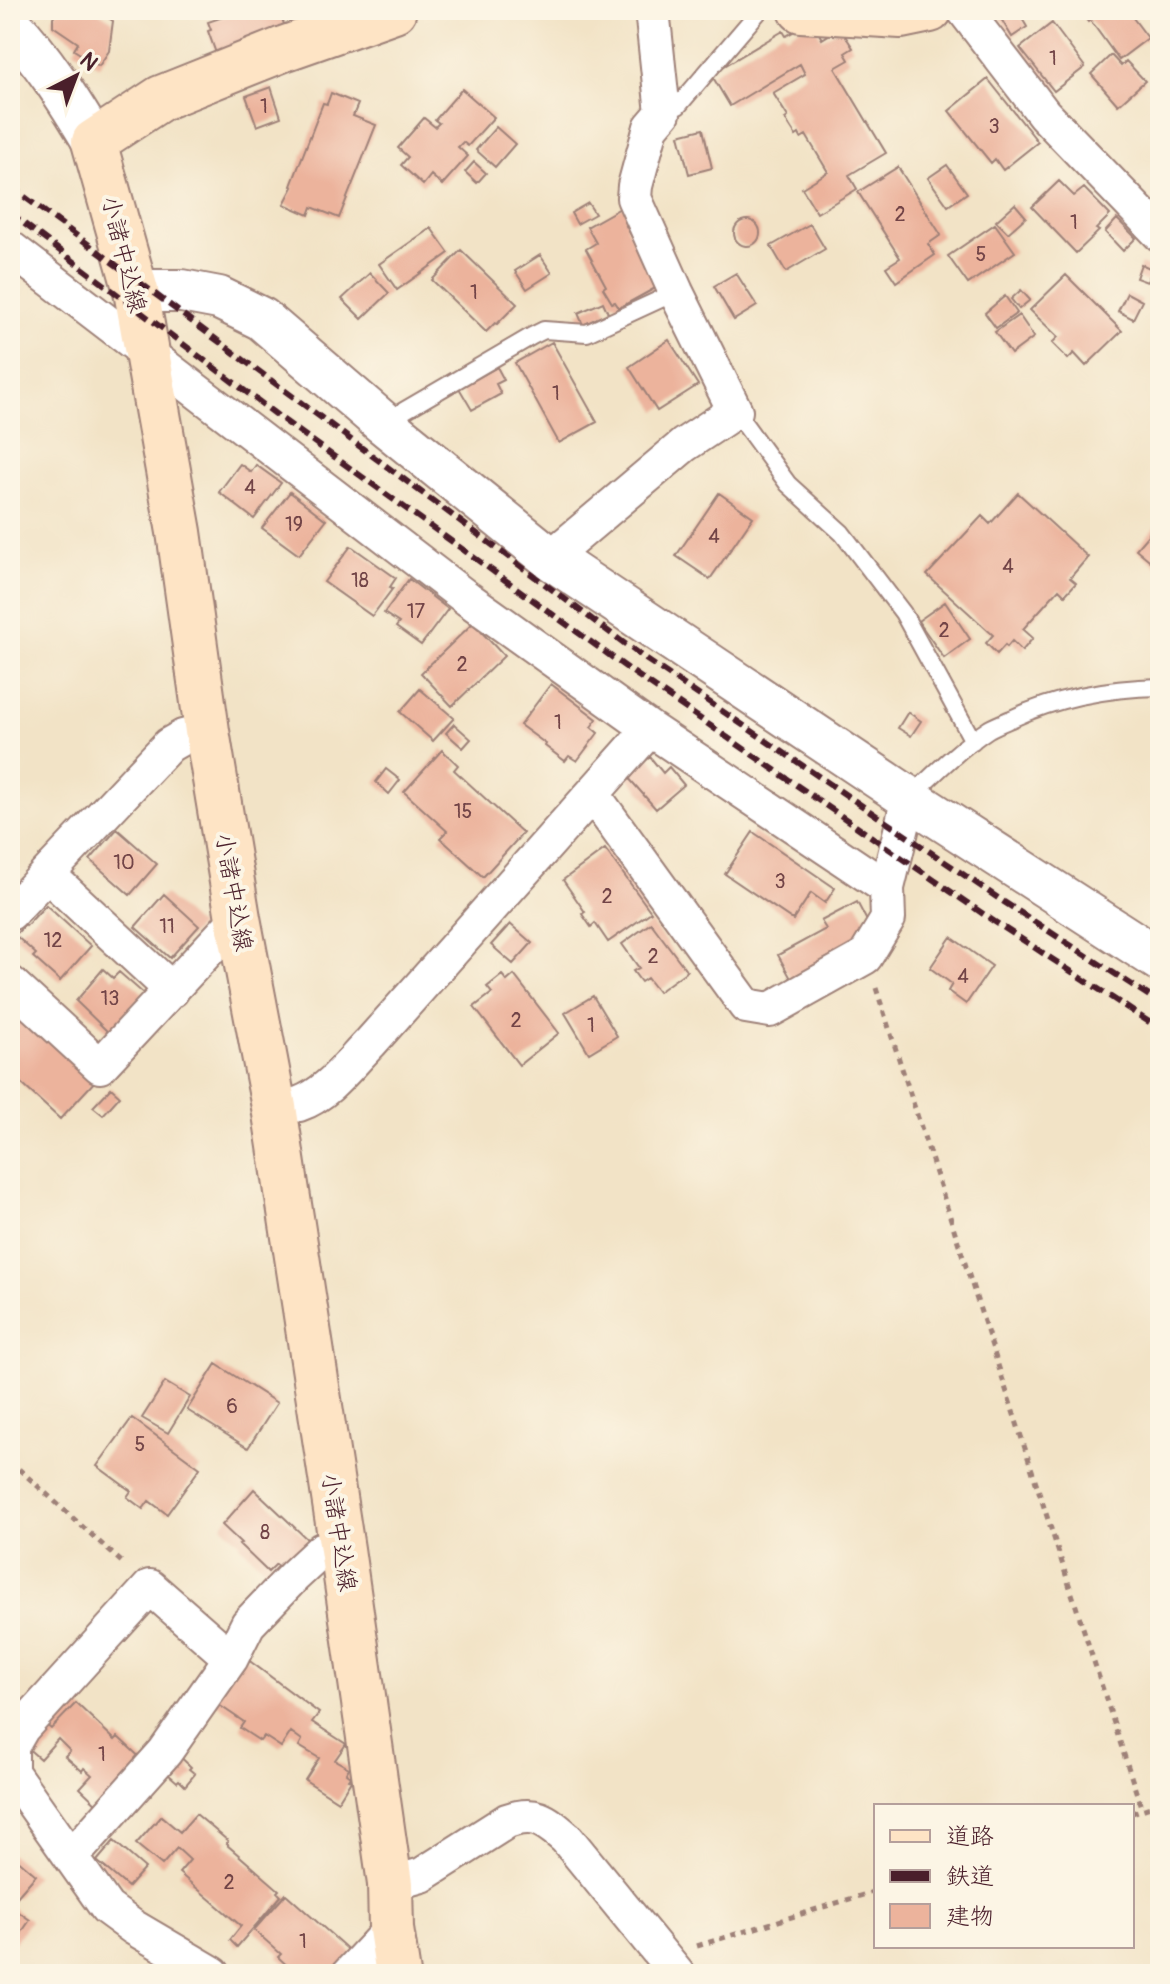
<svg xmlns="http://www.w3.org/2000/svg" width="1170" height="1984" font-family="Pangolin,'Klee One',sans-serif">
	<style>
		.building { fill: #ecb39c }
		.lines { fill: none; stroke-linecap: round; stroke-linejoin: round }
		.service-casing { stroke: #9e8178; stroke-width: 20 }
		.minor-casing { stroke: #9e8178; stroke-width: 38 }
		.tertiary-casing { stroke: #9e8178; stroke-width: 46 }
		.secondary-casing { stroke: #9e8178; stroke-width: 48 }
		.path { stroke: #9e8178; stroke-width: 5; stroke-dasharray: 6 6; stroke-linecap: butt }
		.service { stroke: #fff; stroke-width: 16 }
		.minor { stroke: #fff; stroke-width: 34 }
		.tertiary { stroke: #fff; stroke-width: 42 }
		.secondary { stroke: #fee4c5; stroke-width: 44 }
		.rail { stroke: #4a1f2b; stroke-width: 6; stroke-dasharray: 12 6; stroke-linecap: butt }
		.labels { text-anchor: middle; stroke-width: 8; stroke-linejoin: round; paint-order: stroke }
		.number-label { font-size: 20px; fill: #724447 }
		.street-label { font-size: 24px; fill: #4a1f2b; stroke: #fcf5e5 }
	</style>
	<rect width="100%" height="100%" fill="#fcf5e5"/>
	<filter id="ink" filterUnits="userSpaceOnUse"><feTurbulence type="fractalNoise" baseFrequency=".0125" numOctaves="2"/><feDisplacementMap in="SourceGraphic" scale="16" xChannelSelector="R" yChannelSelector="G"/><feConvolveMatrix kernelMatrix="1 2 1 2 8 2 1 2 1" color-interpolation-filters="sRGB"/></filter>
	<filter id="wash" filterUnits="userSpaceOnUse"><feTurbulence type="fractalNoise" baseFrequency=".006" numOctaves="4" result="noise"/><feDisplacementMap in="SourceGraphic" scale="32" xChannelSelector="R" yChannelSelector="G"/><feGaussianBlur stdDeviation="1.8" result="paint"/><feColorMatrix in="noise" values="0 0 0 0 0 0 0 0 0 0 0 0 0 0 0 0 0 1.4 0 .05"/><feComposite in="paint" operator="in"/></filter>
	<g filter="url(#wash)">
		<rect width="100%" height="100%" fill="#f2e3c6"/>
		<g id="blocks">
			<path class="building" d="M58 10H96L113 21 109 51 99 66 74 50 78 43 53 26V17Z
				M227 10H279L287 33 217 56 208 31 211 30 208 22 229 15Z
				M1011 10H1017L1027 27 1012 37 1000 17Z
				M1079 10H1127L1148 38 1119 60 1090 20 1088 22Z
				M1052 23 1085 67 1054 91 1020 48Z
				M814 25 822 39 840 28 853 48 845 53 849 60 835 68 886 153 849 175 857 189 817 213 802 188 828 172 806 135 801 138 799 134 796 136 785 119 788 117 773 93 805 74 800 64 730 106 711 74 783 31 786 36 802 27Z
				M1111 55 1121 66 1126 61 1145 81 1118 105 1091 74Z
				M988 79 1038 142 1003 170 995 159 991 163 949 111Z
				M271 87 281 117 257 126 246 96Z
				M462 89 494 117 468 146 463 142 458 147 468 156 442 185 431 175 423 185 401 165 408 157 398 148 424 118 435 127 439 123 435 120Z
				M331 93 358 104 353 116 376 125 339 218 312 207 309 215 284 204 293 187 291 186 323 103 327 104Z
				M496 127 515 144 495 167 476 150Z
				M703 129 712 168 689 174 679 135Z
				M474 162 486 173 477 183 465 172Z
				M947 165 967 193 948 206 928 178Z
				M898 167 941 235 928 244 935 255 896 282 886 267 900 258 858 192Z
				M1059 181 1074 196 1084 188 1110 215 1096 229 1099 231 1076 253 1032 207Z
				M588 203 595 214 577 224 571 213Z
				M1015 204 1026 217 1008 233 996 221Z
				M624 206 633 222 626 226 659 286 619 308 615 302 612 303 603 288 606 286 586 249 596 243 587 227Z
				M1117 219 1136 238 1123 251 1105 232Z
				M734 233a13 13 0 1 1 26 0a13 13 0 1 1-26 0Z
				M810 224 825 249 786 272 771 246Z
				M995 224 1015 252 968 284 948 256Z
				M431 228 449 253 397 290 379 264Z
				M461 250 517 304 497 324 495 323 486 332 432 280Z
				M540 255 552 273 527 289 515 271Z
				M1141 264 1152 269 1147 282 1136 278Z
				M370 273 389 293 362 319 342 299Z
				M736 273 757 306 734 320 714 286Z
				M1066 275 1122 331 1086 366 1074 353 1068 359 1052 343 1058 337 1030 310Z
				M1021 290 1030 300 1019 309 1011 299Z
				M1127 293 1142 301 1133 319 1118 311Z
				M1005 296 1017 313 996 328 985 313Z
				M603 302 608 313 583 325 578 313Z
				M1019 315 1034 337 1011 354 995 332Z
				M669 340 698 385 657 411 629 367Z
				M552 342 597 422 559 443 515 363Z
				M497 367 504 380 496 384 501 394 472 410 459 388Z
				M240 464 251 472 256 465 281 483 254 519 219 492Z
				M290 492 326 520 299 555 262 528Z
				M719 493 753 517 710 579 676 556Z
				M1018 493 1088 557 1070 578 1076 583 1065 595 1059 589 1023 629 1033 638 1022 651 1012 641 1007 647 1005 645 997 654 986 643 993 635 927 575 982 516 990 524Z
				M1160 521V569L1136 549Z
				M351 546 396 578 390 587 393 588 372 616 324 582Z
				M409 579 448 609 421 645 396 627 399 623 384 613Z
				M945 602 970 639 944 658 918 621Z
				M473 623 504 656 452 706 421 673Z
				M551 684 597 719 591 727 598 733 577 761 569 756 565 761 545 746 546 744 520 725Z
				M420 689 454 718 433 741 400 712Z
				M908 712 921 721 911 736 898 728Z
				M454 724 471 739 463 748 446 733Z
				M442 750 458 765 454 770 523 833 483 877 440 838 447 831 404 792Z
				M650 757 663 773 669 767 684 785 656 809 627 776Z
				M386 769 400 780 389 794 376 782Z
				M117 829 157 864 130 895 90 860Z
				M753 832 835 888 825 903 811 893 793 920 725 874Z
				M605 849 651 912 608 942 595 923 591 927 582 914 585 912 563 880Z
				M164 894 199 926 170 958 135 927Z
				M857 902 867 921 851 953 794 984 778 955 826 929 821 921Z
				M46 905 91 946 60 981 33 957 36 954 15 935 25 925 26 926Z
				M651 923 687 971 658 992 647 978 641 982 633 971 639 968 622 944Z
				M510 924 532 943 513 964 491 945Z
				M951 937 992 966 966 1004 948 991 952 984 930 968Z
				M103 969 113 978 119 972 144 994 109 1033 76 1001Z
				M502 975 507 981 514 975 559 1033 519 1065 474 1007 492 993 487 987Z
				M593 996 617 1036 589 1053 565 1013Z
				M10 1001 96 1080 60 1119 10 1073Z
				M111 1088 120 1096 103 1115 93 1107Z
				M216 1364 277 1403 248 1448 187 1410Z
				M165 1382 190 1397 168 1433 142 1418Z
				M132 1418 200 1468 167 1514 149 1501 143 1509 127 1497 131 1491 97 1466Z
				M254 1489 308 1540 282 1569 276 1564 268 1572 239 1544 241 1543 222 1525Z
				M243 1656 319 1713 312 1722 346 1744 335 1760 349 1768 346 1773 350 1776 348 1779 351 1780 338 1801 305 1780 319 1758 299 1746 302 1740 291 1732 281 1747 264 1736 260 1741 240 1728 244 1722 213 1701Z
				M76 1703 115 1740 118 1737 146 1763 102 1809 80 1788 92 1775 84 1768 82 1771 65 1756 70 1751 58 1739 40 1759 24 1745 44 1723 51 1729Z
				M173 1750 191 1767 189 1769 195 1774 185 1786 179 1780 177 1782 159 1766Z
				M196 1814 228 1841 226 1844 279 1890 277 1892 281 1896 237 1947 230 1940 241 1926 179 1873 190 1860 177 1848 162 1865 136 1844 161 1816 180 1832Z
				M114 1841 145 1868 128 1887 97 1861Z
				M10 1853 36 1875 16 1898 10 1893Z
				M286 1894 352 1953 333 1974H296L278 1957 281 1954 254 1930Z
				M10 1906 30 1920 10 1949Z"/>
		</g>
	</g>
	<g filter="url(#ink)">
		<use href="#blocks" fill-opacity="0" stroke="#9e8178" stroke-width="2"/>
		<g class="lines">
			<g class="service-casing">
				<path id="service" d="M663 113 678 106 760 10
					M735 411 788 484 842 533 903 613 973 741
					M383 423 532 336 544 330 587 333 676 292
					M910 797C935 773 960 748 989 729 996 725 1004 722 1011 719 1058 697 1109 688 1160 687"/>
			</g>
			<g class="minor-casing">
				<path id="minor" d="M964 10 1044 114 1160 234
					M10 248 468 599 650 729
					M550 558 684 445 735 411 676 292 634 198 635 186 651 127 663 113 653 19 654 10
					M593 795 746 1006 770 1010 865 957 888 919 887 888
					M47 874 172 990
					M10 913 169 745 183 737 207 731
					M10 983 100 1066 238 918
					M274 1107C282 1106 291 1106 299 1104 328 1094 350 1063 371 1042L650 729 887 888 909 798
					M72 1856 165 1752 231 1658 248 1624 294 1576 322 1550 342 1549
					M390 1884 422 1875 507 1821C535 1811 545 1820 566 1838L677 1974
					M213 1974 133 1927 107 1908 11 1772V1747L22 1728 150 1587 231 1658
					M349 1974 391 1929"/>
			</g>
			<g class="tertiary-casing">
				<path id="tertiary" d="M10 24C43 59 69 100 94 142
					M136 291H182L219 298 262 319 383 423 550 558 909 798 1160 960"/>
			</g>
			<g class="secondary-casing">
				<path id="secondary" d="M394 10 286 48 161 98 94 142 136 291 179 532 207 731 238 918 274 1107 342 1549 390 1884 391 1929 398 1974
					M801 10 901 16 930 10"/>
			</g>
			<path class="path" d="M876 988 1142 1810
				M10 1461 125 1565
				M1132 1813 1160 1804
				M697 1946 876 1891"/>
			<use href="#service" class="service"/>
			<use href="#minor" class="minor"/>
			<use href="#tertiary" class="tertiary"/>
			<use href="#secondary" class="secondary"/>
			<path class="rail" d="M10 186 644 658 1004 902 1160 1003
				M10 213 282 419 634 673 992 920 1160 1029"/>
		</g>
	</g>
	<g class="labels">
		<g class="number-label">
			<text x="1053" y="65">1</text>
			<text x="264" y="113">1</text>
			<text x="994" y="133">3</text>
			<text x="900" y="221">2</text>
			<text x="1074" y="229">1</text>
			<text x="981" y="261">5</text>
			<text x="474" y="299">1</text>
			<text x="556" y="400">1</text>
			<text x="250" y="494">4</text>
			<text x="294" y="531">19</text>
			<text x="714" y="543">4</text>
			<text x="1008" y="573">4</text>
			<text x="360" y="587">18</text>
			<text x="416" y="618">17</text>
			<text x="944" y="637">2</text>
			<text x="462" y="671">2</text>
			<text x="558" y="729">1</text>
			<text x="463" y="818">15</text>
			<text x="124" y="869">10</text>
			<text x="780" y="888">3</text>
			<text x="607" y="903">2</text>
			<text x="167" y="933">11</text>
			<text x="53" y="947">12</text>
			<text x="653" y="963">2</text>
			<text x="963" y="983">4</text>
			<text x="110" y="1005">13</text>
			<text x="516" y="1027">2</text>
			<text x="591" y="1032">1</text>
			<text x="232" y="1413">6</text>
			<text x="140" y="1451">5</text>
			<text x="265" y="1539">8</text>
			<text x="102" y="1761">1</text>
			<text x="229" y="1889">2</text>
			<text x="303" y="1948">1</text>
		</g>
		<g class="street-label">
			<text transform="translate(124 254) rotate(76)" y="8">小諸中込線</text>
			<text transform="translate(234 892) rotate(80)" y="8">小諸中込線</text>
			<text transform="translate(339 1532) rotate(81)" y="8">小諸中込線</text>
		</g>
	</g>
	<rect width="1170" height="1984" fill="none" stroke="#fcf5e5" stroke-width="40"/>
	<rect x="874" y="1804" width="260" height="144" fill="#fcf5e5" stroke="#b59f9b" stroke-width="2"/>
	<rect x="890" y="1830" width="40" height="12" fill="#fee4c5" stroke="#b59f9b" stroke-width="2"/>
	<text x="946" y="1844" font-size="24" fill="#4a1f2b">道路</text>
	<rect x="890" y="1870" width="40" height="12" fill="#4a1f2b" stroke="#b59f9b" stroke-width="2"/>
	<text x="946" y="1884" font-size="24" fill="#4a1f2b">鉄道</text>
	<rect x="890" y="1904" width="40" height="24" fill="#ecb39c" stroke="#b59f9b" stroke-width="2"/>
	<text x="946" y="1924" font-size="24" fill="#4a1f2b">建物</text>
	<g transform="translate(76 76) rotate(42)" stroke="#fcf5e5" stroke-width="6" paint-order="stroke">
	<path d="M0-6L14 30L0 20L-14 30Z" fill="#4a1f2b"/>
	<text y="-12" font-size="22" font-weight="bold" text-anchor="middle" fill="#4a1f2b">N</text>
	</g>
</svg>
